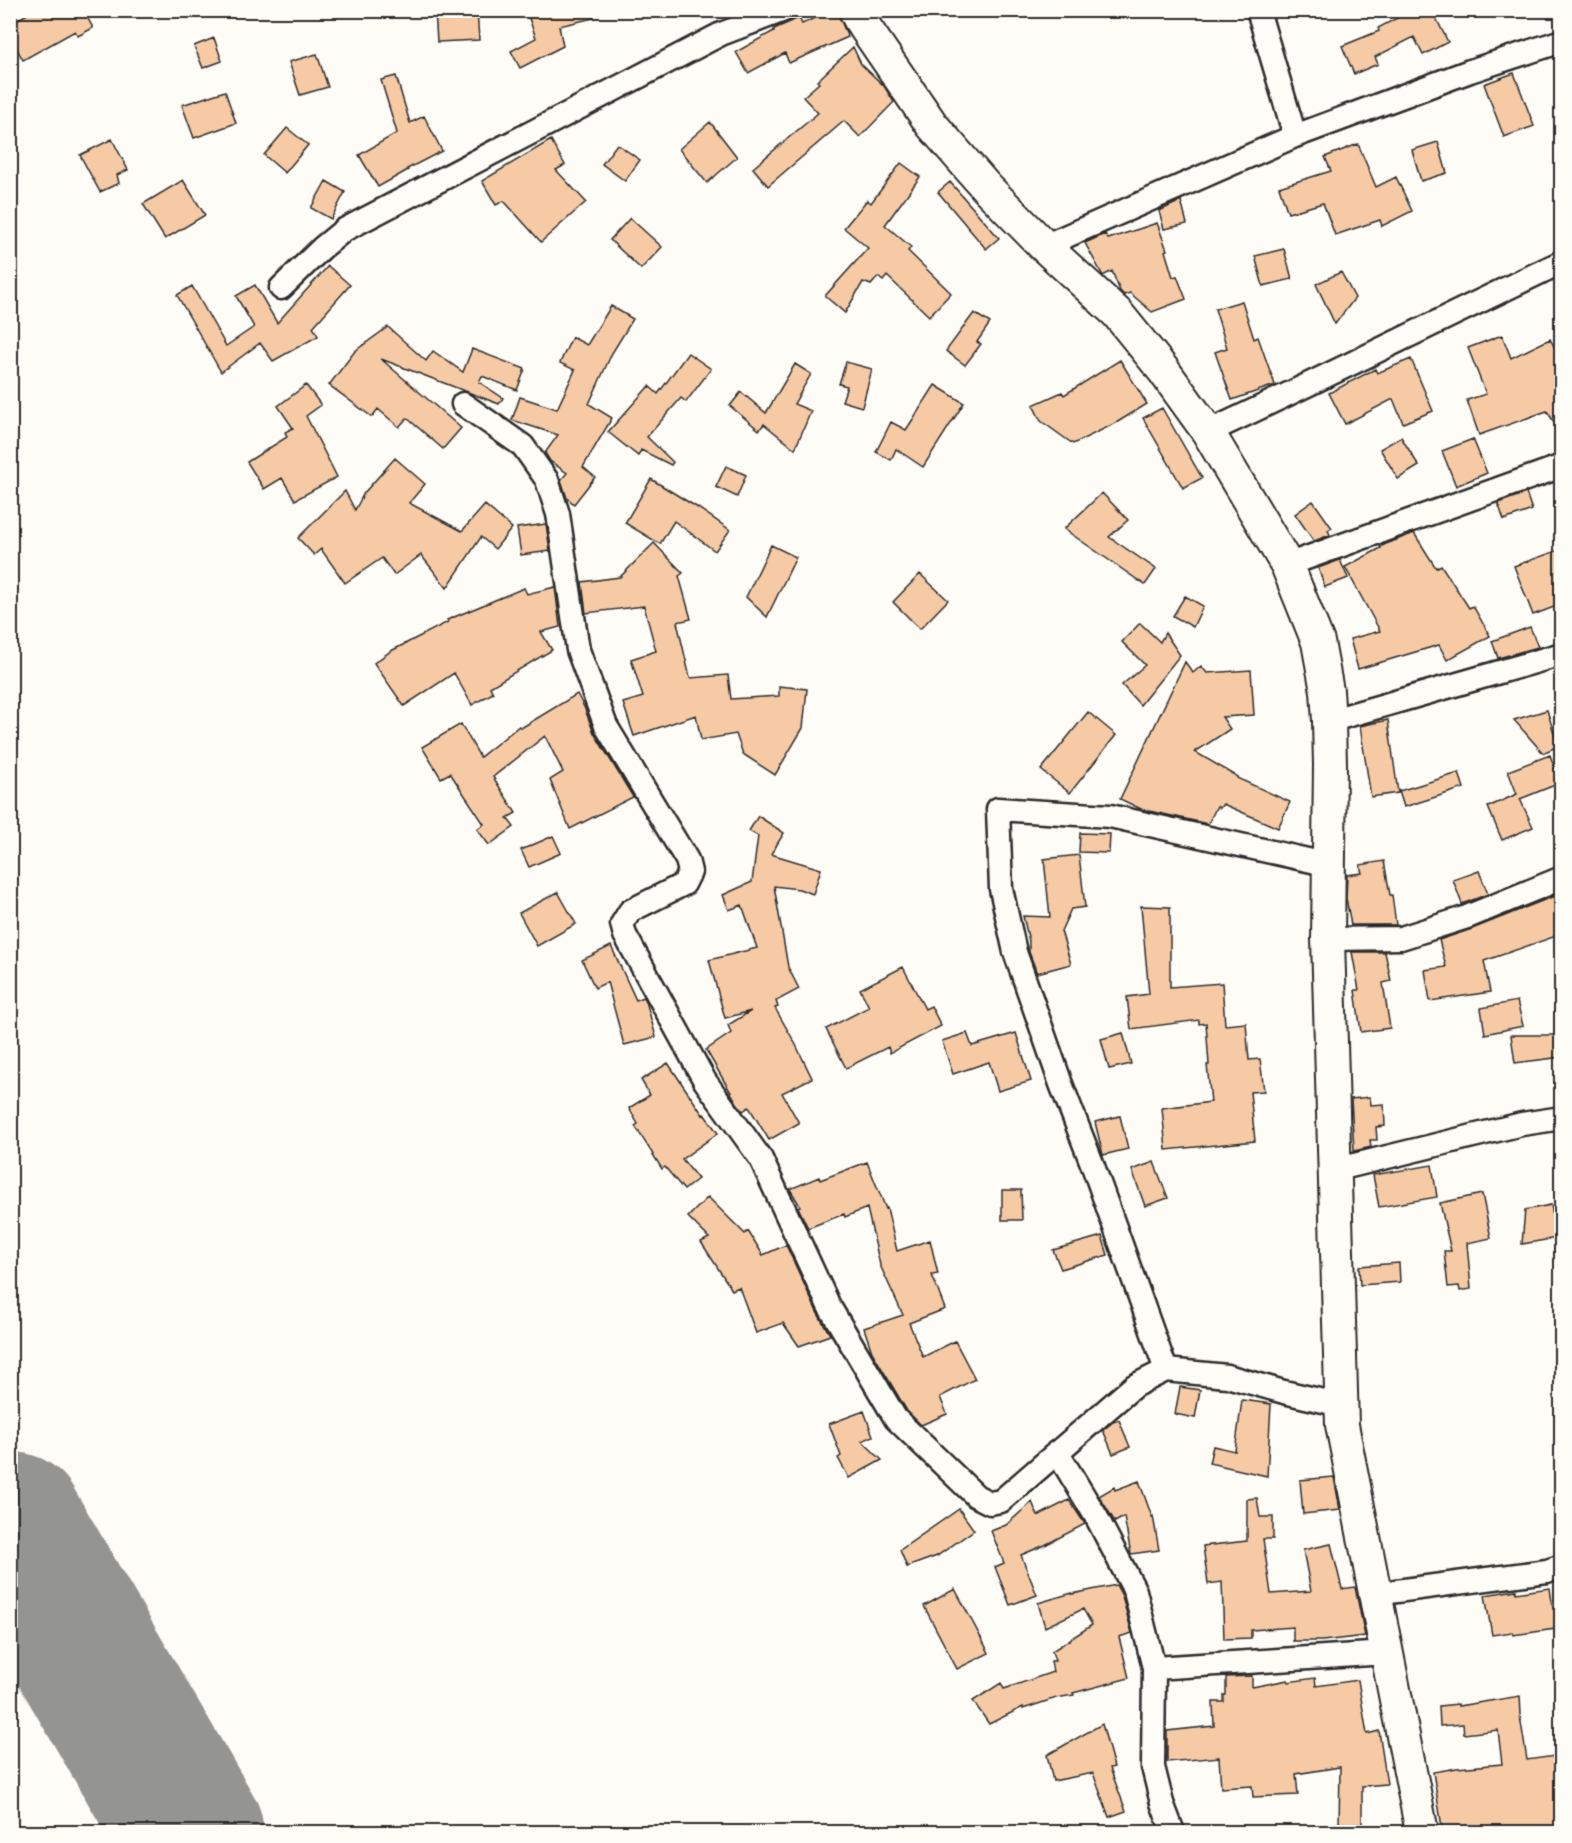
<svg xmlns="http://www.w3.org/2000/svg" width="1572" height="1843" font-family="Pangolin,sans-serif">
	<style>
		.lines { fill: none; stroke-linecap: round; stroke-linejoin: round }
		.runway { stroke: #949491; stroke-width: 147 }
		.building { fill: #f7caa6; stroke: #2b2b2b; stroke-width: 1.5 }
		.minor-casing { stroke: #2b2b2b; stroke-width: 27 }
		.secondary-casing { stroke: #2b2b2b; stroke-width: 36 }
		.minor { stroke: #fdfcf7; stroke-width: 22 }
		.secondary { stroke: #fdfcf7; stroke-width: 32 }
	</style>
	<rect width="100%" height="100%" fill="#fdfcf7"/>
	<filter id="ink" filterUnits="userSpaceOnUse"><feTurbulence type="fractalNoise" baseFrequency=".0167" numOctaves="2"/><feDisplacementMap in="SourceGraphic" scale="12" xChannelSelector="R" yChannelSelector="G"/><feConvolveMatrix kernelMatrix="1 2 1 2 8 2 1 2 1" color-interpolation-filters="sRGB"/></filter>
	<g filter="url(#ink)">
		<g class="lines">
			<path class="runway" d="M10 1525 190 1832"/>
		</g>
		<path class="building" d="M34 10H83L93 28 78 36 75 31 23 60 10 36V24Z
			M435 10H477L479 40 437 42Z
			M526 10H593L594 18 559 26 563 46 520 68 511 51 536 38Z
			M832 10H836L848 37 789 63 785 53 748 73 736 52 774 31V29L799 18 802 24Z
			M1412 10H1432L1448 42 1423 55 1414 37 1375 57 1378 64 1354 74 1342 46 1379 31 1378 28Z
			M214 38 222 61 203 68 194 46Z
			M853 47 861 64 884 86 894 102 860 137 844 121 768 186 753 168 818 113 803 97 819 83 817 81Z
			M317 54 328 87 300 95 289 62Z
			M1514 73 1534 126 1504 137 1484 84Z
			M396 76 410 123 424 116 442 151 407 169 408 170 378 187 359 155 397 133 381 80Z
			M225 91 236 123 194 138 182 105Z
			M710 122 737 157 707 183 679 149Z
			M287 128 308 145 285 173 264 155Z
			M112 139 128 170 117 175 119 183 100 192 80 155Z
			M551 140 565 165 556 170 586 202 541 242 504 201 496 205 482 181Z
			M1438 142 1447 173 1421 181 1412 150Z
			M617 144 640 160 625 181 602 164Z
			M1358 144 1376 187 1396 177 1412 211 1382 226 1380 220 1335 235 1323 203 1288 213 1279 187 1331 171 1325 157Z
			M901 163 920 177 885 225 911 247 908 251 951 293 929 316 887 276 883 281 878 277 871 285 863 282 845 313 825 296 868 248 844 228 867 200 871 203Z
			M183 180 205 215 165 239 143 204Z
			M326 181 345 192 331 219 311 208Z
			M950 182 999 238 986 249 938 192Z
			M1181 201 1187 224 1164 229 1159 211Z
			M630 218 662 247 641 269 610 240Z
			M1157 223 1167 250 1165 251 1173 277 1177 276 1186 299 1152 312 1130 293 1124 295 1120 291 1112 271 1103 276 1085 243 1105 234 1108 239Z
			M1284 249 1292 279 1263 286 1255 256Z
			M328 266 350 285 313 327 318 336 273 361 260 343 221 372 177 295 192 286 226 346 254 327 236 296 255 285 277 323Z
			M1341 272 1355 298 1335 324 1316 284Z
			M1242 301 1254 339 1258 337 1275 385 1232 400 1215 352 1227 348 1215 309Z
			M611 306 633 319 612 353 589 404 612 418 583 467 595 477 574 504 567 498 561 480 567 473 550 461 545 453 558 435 512 420 520 397 557 409 575 370 560 363 572 337 587 345Z
			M974 313 990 323 977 342 981 344 965 365 946 351Z
			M388 327 426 361 433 351 463 372 472 349 525 369 517 390 482 376 479 382 503 398 499 404 381 359 461 428 443 449 407 418 399 427 378 409 372 417 329 385 355 351Z
			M1502 335 1511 358 1550 339 1562 361V435L1547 411 1479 435 1467 400 1486 394 1468 348Z
			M688 353 711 369 686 402 681 398 647 437 673 462 671 465 641 450 638 456 608 432 649 386 658 394Z
			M1411 359 1433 411 1403 423 1393 399 1345 424 1329 393 1375 369 1377 373Z
			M1120 360 1147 404 1116 423 1073 444 1041 421 1033 405 1062 392 1064 395Z
			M846 362 872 369 862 407 842 401 847 386 839 384Z
			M795 364 811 374 794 404 811 411 795 449 764 424 759 430 730 406 741 392 766 413Z
			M306 385 321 405 306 416 337 477 295 500 282 478 264 489 247 462 287 437 285 432 293 428 278 406Z
			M935 385 964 403 923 467 896 449 891 460 876 452 891 422 906 430Z
			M1162 408 1202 478 1183 488 1143 418Z
			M1401 437 1419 466 1398 479 1380 449Z
			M1473 439 1487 473 1456 486 1442 451Z
			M395 458 425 484 409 503 462 531 485 505 512 528 495 549 481 537 447 588 421 555 394 575 382 558 345 583 321 549 314 555 298 538 345 491 355 510 364 493Z
			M726 466 746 475 737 497 716 487Z
			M651 479 698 508 730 530 715 551 674 521 660 544 625 523Z
			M1102 493 1128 520 1109 537 1156 569 1145 585 1064 529Z
			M1526 493 1532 510 1504 520 1498 503Z
			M1313 501 1332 528 1328 530 1330 535 1314 541 1295 514Z
			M546 524 550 551 521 555 517 528Z
			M1414 533 1436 568 1441 565 1469 608 1473 606 1490 636 1447 660 1439 645 1358 669 1350 639 1380 631 1345 567 1381 548 1380 547 1386 544Z
			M654 543 683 573 679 576 691 619 677 622 690 678 728 675 731 699 779 696V686L807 689 803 728 775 775 743 754 736 734 701 740 696 715 634 736 623 703 643 697 631 659 656 651 644 606 586 613 582 582 620 577Z
			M771 545 796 557 767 617 746 597Z
			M1562 549V604L1533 615 1514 566Z
			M1340 560 1348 578 1325 587 1318 568Z
			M920 574 948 600 920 629 893 602Z
			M555 587 560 627 541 632 552 650 490 687 493 693 472 705 454 673 404 706 374 663 391 651 448 622 447 620 524 588 527 594Z
			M1185 596 1203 606 1193 627 1173 616Z
			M1140 623 1160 642 1165 633 1180 655 1140 705 1122 685 1145 665 1122 642Z
			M1530 627 1538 647 1498 658 1492 641Z
			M1185 662 1193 673 1201 666 1207 673 1251 670 1254 715 1222 717 1230 729 1195 752 1238 777 1237 778 1290 802 1278 828 1223 804 1220 808 1217 806 1208 824 1141 809 1120 799Z
			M577 694 584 707 594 733 633 797 570 829 550 780 563 772 545 736 493 777 516 813 507 818 514 827 489 845 477 829 484 824 450 773 441 778 422 747 461 724 480 757 519 726 521 728Z
			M1547 710 1558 746 1543 753 1514 720Z
			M1088 712 1116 735 1070 793 1041 770Z
			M1388 720 1398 793 1371 797 1360 726Z
			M1550 755 1560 783 1520 799 1533 827 1502 840 1488 807 1517 794 1508 771Z
			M1459 773 1464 788 1404 807 1399 791Z
			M758 816 784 833 771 854 821 869 813 894 799 889 774 886 788 967 799 989 776 1001 778 1007 775 1008 795 1043 812 1078 782 1093 799 1123 769 1140 749 1107 743 1111 737 1103 706 1050 731 1033 728 1025 751 1011 725 1018 709 960 757 948 742 905 729 910 723 895 752 882 758 836 749 831Z
			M1080 833 1110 834 1109 853 1079 852Z
			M553 836 561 853 529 867 521 850Z
			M1079 855 1085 907 1071 909 1061 931 1071 964 1037 973 1029 952V941L1023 916 1050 917 1044 859Z
			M1384 861 1390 895H1392L1396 925H1351L1346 898 1347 875 1362 873 1360 865Z
			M1479 871 1488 894 1462 904 1453 880Z
			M558 892 576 924 537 946 519 913Z
			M1562 893V934L1484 961 1490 992 1430 1001 1425 970 1446 967 1439 940 1472 929Z
			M1141 906 1170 907V987L1222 983 1225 1025 1246 1023 1249 1060 1260 1059 1264 1091 1250 1092 1255 1141 1166 1150 1162 1108 1211 1102 1207 1065H1209L1206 1023 1199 1024V1020L1131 1029 1127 997 1149 994Z
			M611 946 636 1000 644 997 646 1001 656 1037 624 1045 607 982 595 988 582 960Z
			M1352 952H1385L1391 981 1383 983 1390 1028 1361 1032 1355 990H1359Z
			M903 967 925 1009 931 1006 941 1026 890 1053 888 1047 846 1068 826 1029 869 1007 860 989Z
			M1517 1001 1523 1026 1485 1034 1481 1008Z
			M967 1033 972 1046 1016 1033 1031 1081 998 1091 989 1062 953 1074 942 1041Z
			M1123 1033 1131 1064 1109 1069 1101 1039Z
			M1511 1035H1562V1057L1515 1063Z
			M668 1063 703 1115 704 1114 718 1133 682 1159 698 1179 684 1190 665 1167 662 1169 635 1126 638 1124 629 1108 650 1095 641 1080Z
			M1370 1097 1371 1105 1384 1104 1385 1126 1376 1127 1377 1140H1370L1371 1147 1354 1151 1351 1099Z
			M1120 1116 1128 1149 1103 1155 1095 1122Z
			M867 1162 886 1209 887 1208 897 1251 930 1240 938 1274 932 1275 945 1309 909 1323 923 1357 955 1341 975 1379 940 1397 947 1414 921 1425 907 1411 872 1352 864 1328 903 1315 880 1265 867 1208 845 1217 844 1214 808 1228 798 1207 800 1206 790 1189 819 1177 820 1180Z
			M1154 1162 1168 1198 1145 1206 1132 1170Z
			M1432 1165 1437 1197 1379 1207 1373 1175Z
			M1002 1190H1021L1022 1220H1002Z
			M1482 1194 1491 1238 1467 1243 1471 1289 1460 1291 1459 1286 1448 1287 1444 1251H1451L1440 1203Z
			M708 1197 745 1234 748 1231 763 1255 786 1245 817 1312 830 1335 799 1346 783 1323 756 1333 739 1287 732 1290 701 1242 709 1238 688 1217Z
			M1551 1205 1557 1238 1522 1244 1525 1210Z
			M1102 1236 1108 1255 1061 1269 1053 1250Z
			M1399 1263 1400 1282 1360 1285 1359 1266Z
			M1180 1387 1200 1390 1195 1418 1175 1414Z
			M1242 1400 1271 1404 1267 1476 1209 1463 1213 1446 1235 1451Z
			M864 1411 873 1436 862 1441 882 1460 849 1478 838 1458 841 1456 829 1424Z
			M1119 1420 1130 1447 1113 1454 1103 1430 1113 1422Z
			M1334 1477 1340 1510 1303 1514 1300 1480Z
			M1139 1481 1152 1517 1153 1516 1159 1550 1131 1554 1124 1517 1115 1522 1099 1496 1114 1487 1115 1490Z
			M1257 1498 1260 1517H1273V1539H1263L1271 1594 1311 1591 1303 1550 1331 1544 1342 1589 1355 1587 1365 1636 1322 1641H1293V1627L1251 1630V1638L1224 1639 1222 1582 1208 1584 1203 1546 1247 1541V1499Z
			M1069 1500 1085 1524 1045 1545 1021 1555 1037 1595 1010 1605 995 1567 1004 1563 991 1531 1006 1525 1032 1502 1038 1516Z
			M959 1509 974 1530 937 1556 907 1567 900 1550Z
			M1116 1585 1122 1596 1132 1633 1119 1637 1129 1678 1073 1693 1074 1695 1056 1698 1023 1709V1707L989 1724 973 1701 1001 1683 1004 1689 1053 1672 1051 1661H1055L1052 1651 1092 1625 1083 1609 1045 1627 1038 1603 1072 1593V1594Z
			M1550 1588 1553 1609 1562 1607V1628L1513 1635 1512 1632 1492 1635 1485 1595 1516 1590V1593Z
			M955 1589 989 1653 957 1669 924 1606Z
			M1252 1676V1687L1288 1680V1682L1315 1678 1316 1686 1358 1680 1367 1734 1379 1731 1387 1784 1362 1786V1827H1339L1340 1767 1296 1774 1298 1795 1253 1797 1252 1786 1221 1788 1219 1757 1167 1762V1731L1214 1726 1213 1702H1224V1695H1226V1677Z
			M1520 1696 1521 1715 1520 1716 1527 1760 1562 1755V1793H1557L1562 1833H1443L1433 1772 1457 1768 1502 1764 1498 1730 1464 1734 1463 1724 1440 1726 1439 1706 1458 1704V1706Z
			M1102 1724 1114 1767 1110 1768 1126 1811 1109 1817 1093 1773 1053 1781 1047 1755Z"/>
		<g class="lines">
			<g class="minor-casing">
				<path id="minor" d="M1258 10 1295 136
					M1044 246 1295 136 1470 71 1562 41
					M281 288 322 248 344 230 721 34 784 10
					M463 404 523 446 547 480 558 514 578 650 606 726 687 860 690 872 684 884 630 911 622 924 625 935 705 1081 761 1159 829 1306 896 1419 976 1496 990 1503 1001 1501 1134 1386 1166 1370 1227 1376 1284 1392 1341 1405
					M1208 432C1327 377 1443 318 1562 262
					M1287 565 1562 466
					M1329 721 1562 654
					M1328 939 1401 938 1467 917 1562 878
					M1334 1170 1522 1124 1562 1118
					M1166 1370 1093 1166 1061 1084 1015 952 1001 889 998 809 1110 816 1330 865
					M1057 1452 1097 1518 1135 1591 1154 1668 1386 1653
					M1374 1594 1547 1571 1562 1566
					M1154 1668 1153 1767 1162 1803 1173 1832"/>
			</g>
			<g class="secondary-casing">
				<path id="secondary" d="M855 10 860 20 932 125 986 187 1044 246 1117 313 1164 371 1208 432 1287 565 1318 642 1327 691 1329 721 1330 765 1328 939 1342 1425 1422 1832"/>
			</g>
			<use href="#minor" class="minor"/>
			<use href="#secondary" class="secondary"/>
		</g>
	</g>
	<rect width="1572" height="1843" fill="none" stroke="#fdfcf7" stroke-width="36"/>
	<rect x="18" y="18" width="1536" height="1807" fill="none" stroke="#2b2b2b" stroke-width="2" filter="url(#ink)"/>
</svg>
